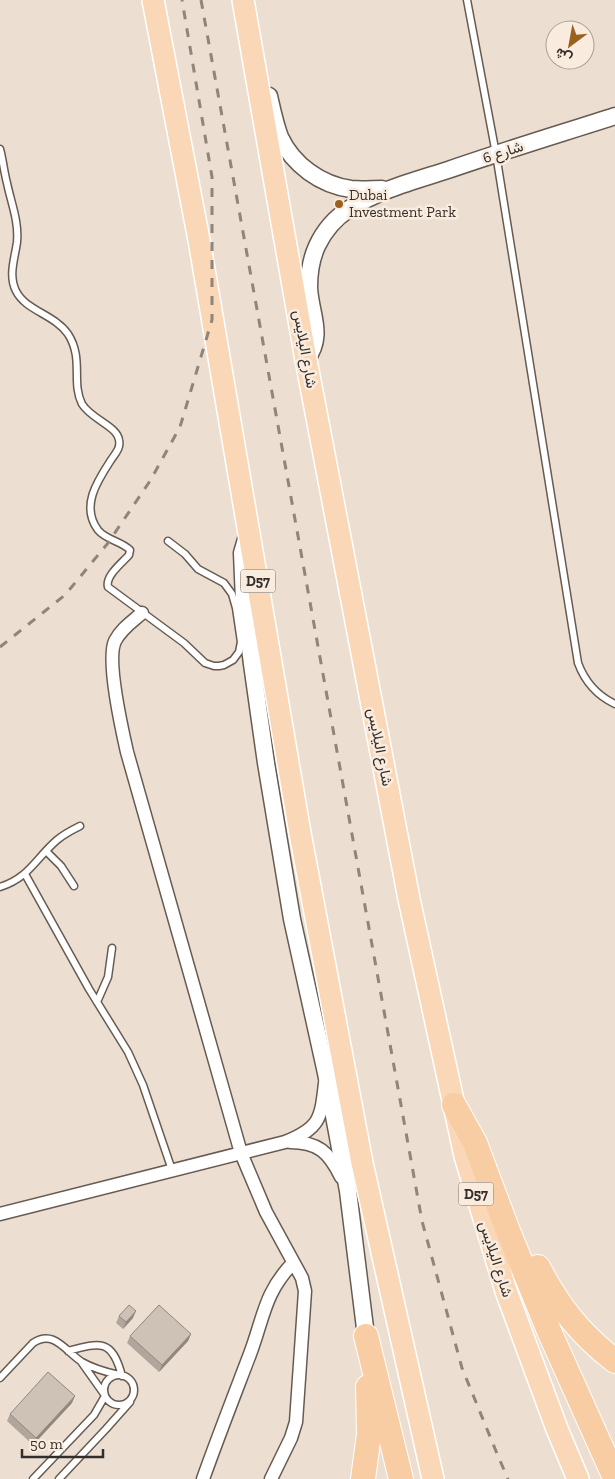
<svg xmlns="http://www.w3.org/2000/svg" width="615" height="1479" font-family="'Zilla Slab',Vazirmatn,serif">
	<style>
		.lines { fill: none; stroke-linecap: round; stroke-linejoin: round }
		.service-casing { stroke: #675b51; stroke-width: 9 }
		.minor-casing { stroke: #675b51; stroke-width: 15 }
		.tertiary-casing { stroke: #675b51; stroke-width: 19 }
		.trunk-casing { stroke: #fff; stroke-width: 24 }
		.motorway-casing { stroke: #fff; stroke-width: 26 }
		.service { stroke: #fff; stroke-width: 6 }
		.minor { stroke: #fff; stroke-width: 12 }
		.tertiary { stroke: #fff; stroke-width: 16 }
		.trunk { stroke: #fad7b6; stroke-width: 21 }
		.motorway { stroke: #f8cda3; stroke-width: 24 }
		.rail { stroke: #8e857c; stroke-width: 3; stroke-dasharray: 9 9; stroke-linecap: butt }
		.wall { fill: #b1a69c }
		.shaded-wall { fill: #90877f }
		.building { fill: #cec1b5; stroke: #90877f }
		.poi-dot { fill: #9a611e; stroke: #f9ecdf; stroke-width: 2 }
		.labels { text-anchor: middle; stroke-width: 5; stroke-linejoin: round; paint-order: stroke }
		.shield { fill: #f9ecdf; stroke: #6e6760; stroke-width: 1 }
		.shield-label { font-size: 14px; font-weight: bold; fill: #332e29 }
		.street-label { font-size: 15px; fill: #332e29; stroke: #f9ecdf }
		.poi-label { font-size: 15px; fill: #332e29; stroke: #f9ecdf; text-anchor: start }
	</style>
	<rect width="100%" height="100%" fill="#ecdfd2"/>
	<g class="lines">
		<g class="service-casing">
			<path id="service" d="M467 0 496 154 578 663C585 682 596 695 615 704
				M0 149C3 160 4 172 7 183 11 203 19 221 17 242 15 258 8 275 16 291 26 311 54 314 68 334 84 359 71 382 82 404 91 419 117 426 119 440 121 448 115 454 111 460 98 480 80 506 98 530 106 540 121 541 130 550L129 555C122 563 105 576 108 587L184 643 205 663 214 666H219L224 665 233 660 239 652 241 642 236 608 232 594 224 583 198 569 185 554 168 541
				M46 851 61 866 74 886
				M25 874 89 989 128 1052 143 1085 172 1170
				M0 887C29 878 36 858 57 840 64 834 72 830 80 826
				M97 1002 108 977 112 948
				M68 1351C101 1342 112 1339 122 1376
				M82 1363 104 1394
				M104 1390a15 15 0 1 1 30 0a15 15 0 1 1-30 0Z
				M0 1378 33 1343C54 1329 65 1351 82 1362 94 1369 106 1372 119 1375
				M33 1479 94 1415 105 1396
				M59 1479 106 1429 130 1402"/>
		</g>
		<g class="minor-casing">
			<path id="minor" d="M142 613C133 621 121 629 115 641 106 660 122 730 127 752L241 1153 266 1212 302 1278 305 1291 296 1422 291 1438 271 1479
				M290 1142C318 1142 329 1152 341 1177
				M0 1214 285 1142C320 1128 321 1119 325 1083
				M203 1479C218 1437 234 1396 250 1354 264 1317 264 1293 293 1263"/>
		</g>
		<g class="tertiary-casing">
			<path id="tertiary" d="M269 96C272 109 275 124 280 137 293 165 321 185 351 189 362 190 372 189 382 189
				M306 360C325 335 310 314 309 287 309 273 311 259 317 246 324 231 335 218 349 209 379 190 414 181 448 170 503 151 559 134 615 116
				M247 536 242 553 244 601 252 664 266 763 292 919 326 1073 348 1191 366 1336"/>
		</g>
		<g class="trunk-casing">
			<path id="trunk" d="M153 0 199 240 300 833 362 1163 433 1479
				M243 0 306 360 409 899 454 1105 465 1156 506 1291 557 1429 578 1479"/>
		</g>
		<g class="motorway-casing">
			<path id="motorway" d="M454 1105 475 1143 508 1231 549 1331 615 1478
				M538 1267C558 1306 580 1334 615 1361
				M366 1336 401 1479
				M363 1479 369 1434 368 1387"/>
		</g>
		<use href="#service" class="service"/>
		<use href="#minor" class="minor"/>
		<use href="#tertiary" class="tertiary"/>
		<use href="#trunk" class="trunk"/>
		<use href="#motorway" class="motorway"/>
		<path class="rail" d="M201 0 422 1221 462 1368 498 1456 508 1479
			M0 647 65 595 108 543 150 481 180 427 212 320V177L182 0"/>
	</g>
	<path class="wall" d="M119 1316 133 1318 123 1329 116 1323Z
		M191 1334 188 1341 159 1372 127 1343 130 1336Z
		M72 1403 33 1445 7 1421 10 1414Z"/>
	<path class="shaded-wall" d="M136 1311 133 1318 123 1329 126 1322Z
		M191 1334 188 1341 159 1372 162 1365Z
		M75 1396 72 1403 33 1445 36 1438Z"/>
	<path class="building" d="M129 1305 136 1311 126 1322 119 1316Z
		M159 1305 191 1334 162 1365 130 1336Z
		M48 1372 75 1396 36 1438 10 1414Z"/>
	<circle class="poi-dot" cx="339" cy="204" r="5"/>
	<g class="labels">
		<g class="shield">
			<rect x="240.5" y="569.5" width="35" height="23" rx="4"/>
			<rect x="458.5" y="1182.5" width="35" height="23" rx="4"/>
		</g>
		<g class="shield-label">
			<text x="258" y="586">D57</text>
			<text x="476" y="1199">D57</text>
		</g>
		<g class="street-label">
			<text transform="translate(503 152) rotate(-18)" y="5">شارع 6</text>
			<text transform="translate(305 349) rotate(80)" y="5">شارع اليلايس</text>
			<text transform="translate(380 747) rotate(79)" y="5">شارع اليلايس</text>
			<text transform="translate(496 1259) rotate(72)" y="5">شارع اليلايس</text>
		</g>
		<g class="poi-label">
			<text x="349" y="200">Dubai<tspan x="349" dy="17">Investment Park</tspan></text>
		</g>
	</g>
	<g transform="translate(570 45) rotate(212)"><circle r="24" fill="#f9ecdf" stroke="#aaa096"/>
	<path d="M0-4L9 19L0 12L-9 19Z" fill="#9a611e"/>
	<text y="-8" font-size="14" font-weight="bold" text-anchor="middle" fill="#332e29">ش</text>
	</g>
	<path d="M22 1449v8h81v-8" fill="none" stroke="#332e29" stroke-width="2.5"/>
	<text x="30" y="1449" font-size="15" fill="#332e29" stroke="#f9ecdf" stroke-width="4" paint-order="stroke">50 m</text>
</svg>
